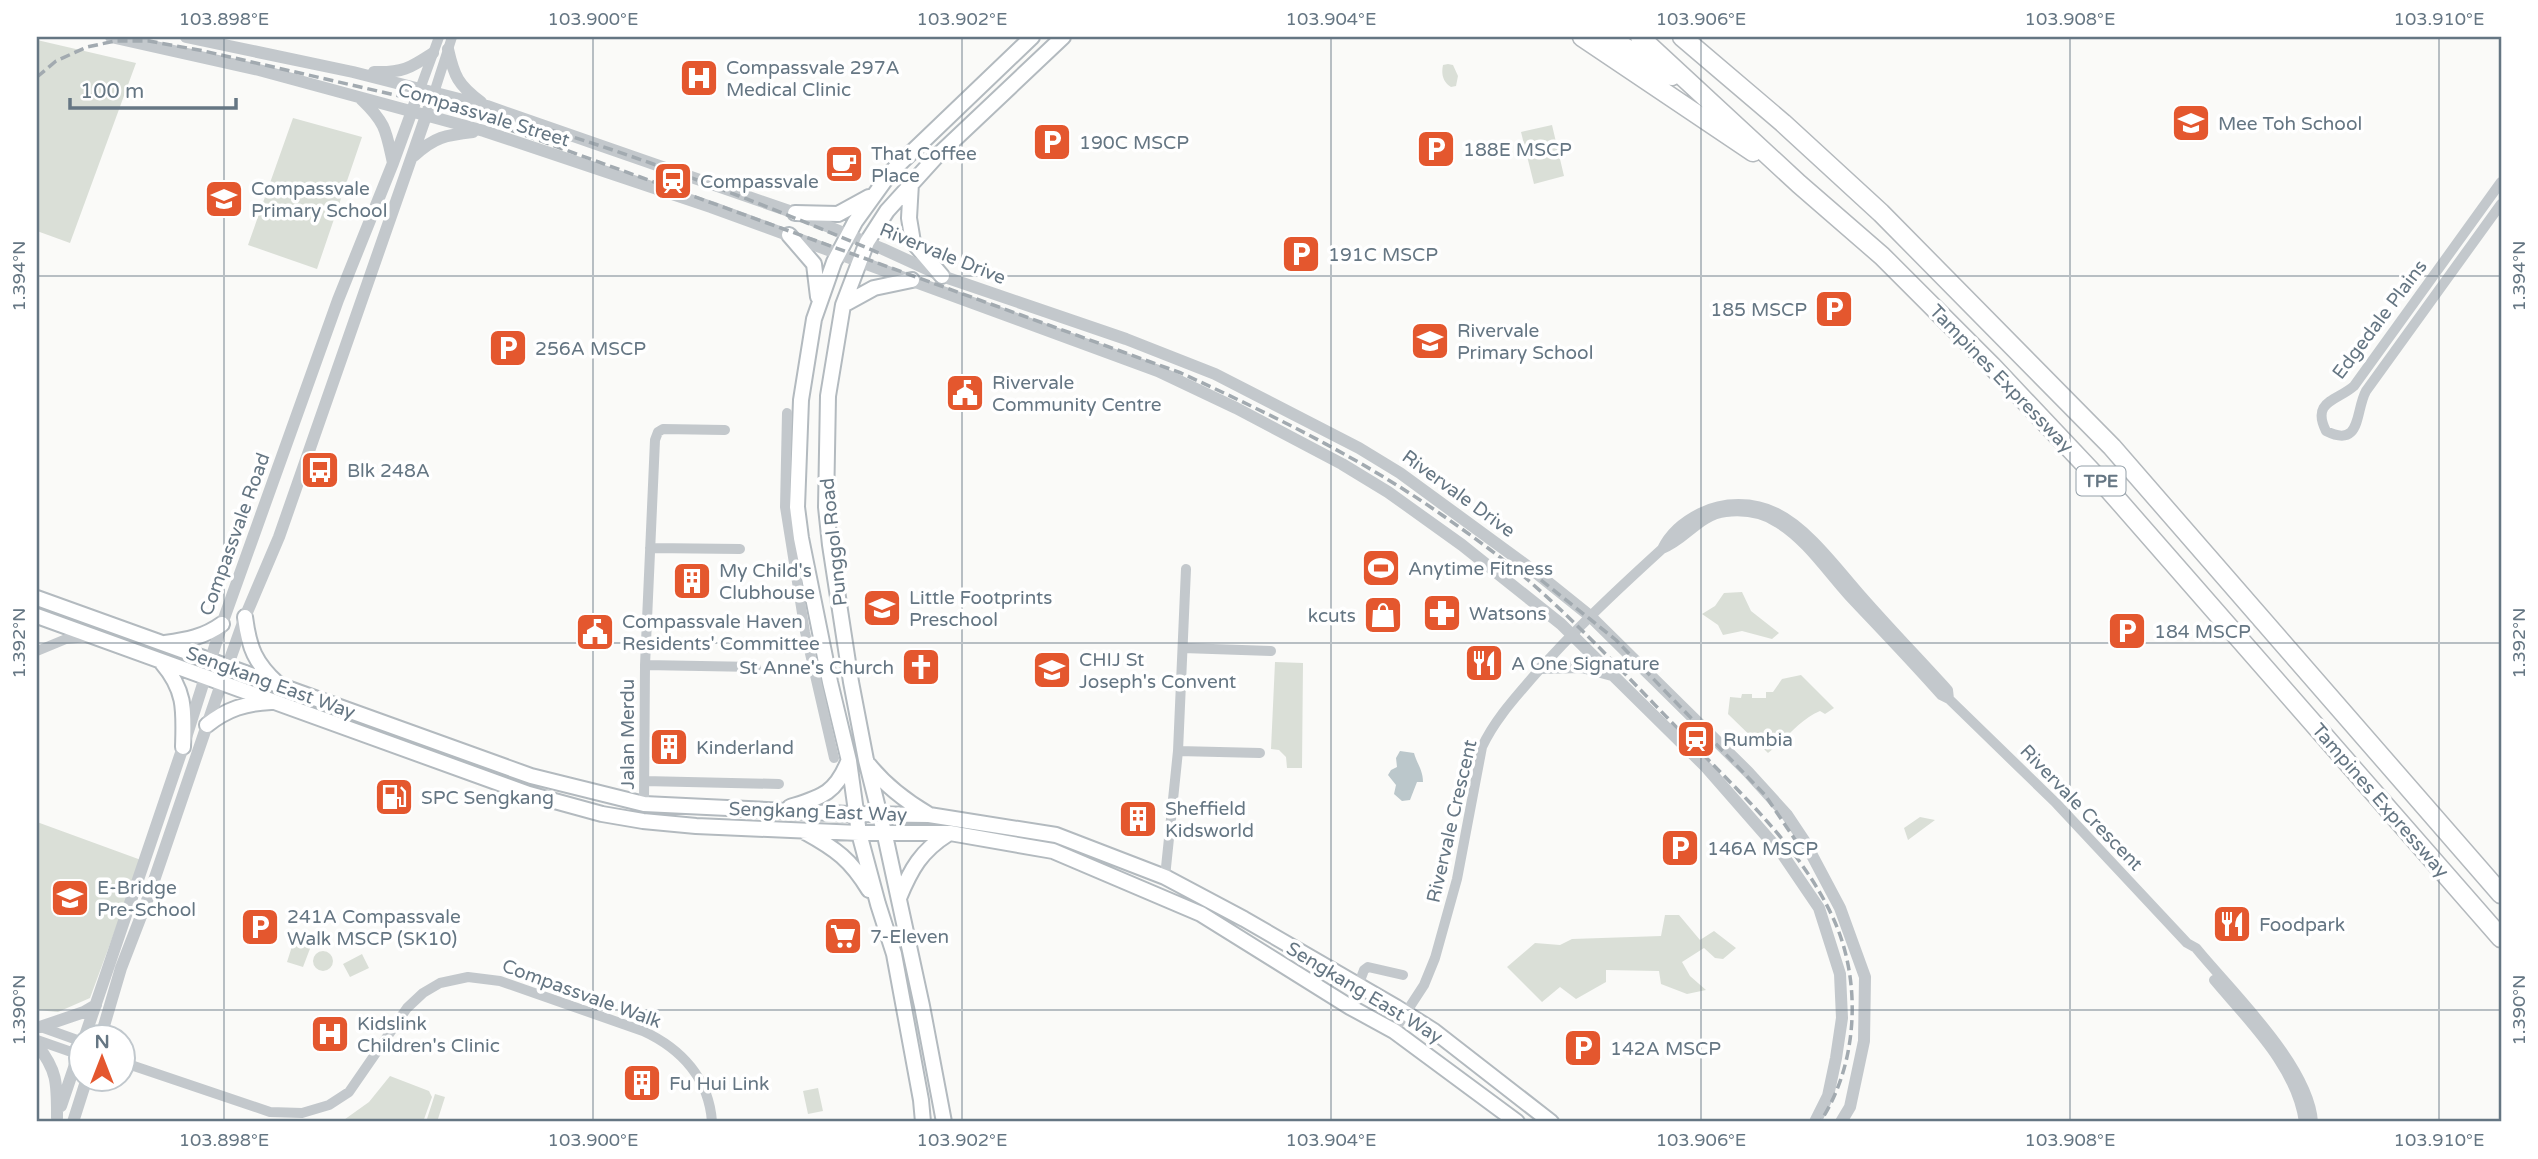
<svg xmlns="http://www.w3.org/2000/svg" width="2538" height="1159" font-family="'Varela Round',sans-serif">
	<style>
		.green { fill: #dadfd7 }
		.water { fill: #bbc7cb }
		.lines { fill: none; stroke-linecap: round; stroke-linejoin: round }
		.secondary-casing { stroke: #b3babf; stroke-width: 18 }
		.motorway-casing { stroke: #b4b9bd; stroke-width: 21 }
		.minor { stroke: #c3c8cc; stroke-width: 10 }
		.tertiary { stroke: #c3c8cc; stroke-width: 12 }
		.secondary { stroke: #fff; stroke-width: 14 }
		.motorway { stroke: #fff; stroke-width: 18 }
		.rail { stroke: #a2aab0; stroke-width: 3.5; stroke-dasharray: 10 5; stroke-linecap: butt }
		.ticks { fill: none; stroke: #657683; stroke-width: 2; stroke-opacity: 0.45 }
		.labels { text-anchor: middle; stroke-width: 7; stroke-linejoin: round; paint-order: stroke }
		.shield { fill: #fff; stroke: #939fa8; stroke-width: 2 }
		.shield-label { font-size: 18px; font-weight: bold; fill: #657683 }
		.poi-label { font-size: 19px; fill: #657683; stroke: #fff; text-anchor: start }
		.street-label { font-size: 19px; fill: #657683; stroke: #fff }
		.neatline { fill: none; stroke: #657683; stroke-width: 2.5 }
		.ticks-label { font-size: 18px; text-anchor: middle; fill: #657683 }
	</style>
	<rect width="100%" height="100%" fill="#fafaf8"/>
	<path class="green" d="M37 40 136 63 70 243 37 231Z
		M1448 64 1453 65 1458 76 1456 86 1451 87C1443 82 1441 74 1443 65Z
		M293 118 362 137 317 269 248 245Z
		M1552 125 1564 176 1534 184 1521 132Z
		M1742 592 1751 611 1779 633 1772 639 1742 631 1723 635 1718 625 1702 614 1715 606 1724 593Z
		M1275 662 1303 663 1302 768H1287L1286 757 1279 750 1271 749Z
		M1801 675 1834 708 1825 714 1820 711C1800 719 1785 740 1768 753L1728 714 1730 697 1741 698 1742 694H1752V698H1766V692H1773L1782 679Z
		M1920 817 1935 820 1908 840 1904 828Z
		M37 822 141 860 90 998 58 1012 37 1010Z
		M1665 915H1679L1700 940 1714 931 1736 948 1723 959 1715 958 1704 948 1682 962 1690 976 1706 990 1687 994 1661 984 1659 971 1606 970V982L1576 999 1560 987 1542 1002 1507 967 1535 943 1560 945 1572 939 1661 936Z
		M294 940 311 946 303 967 287 962Z
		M313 961a10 10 0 1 1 20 0a10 10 0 1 1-20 0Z
		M362 954 369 968 350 977 343 964Z
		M390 1076 429 1091 432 1097 423 1122H341L369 1102Z
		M818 1088 823 1111 808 1114 803 1091Z
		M435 1094 445 1097 437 1122H426Z"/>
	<path class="water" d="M1400 751 1414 753C1417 764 1423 770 1423 782H1417L1410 800 1402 801 1394 794 1396 785 1388 775 1391 770 1397 767 1396 758Z"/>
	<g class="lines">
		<g class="secondary-casing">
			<path id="secondary" d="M911 183 909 218 913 242 942 276
				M795 213 838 214 869 197
				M789 235 814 264 818 297
				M843 305 874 288 912 280
				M37 598 531 776 644 804 850 814 929 815 1056 835 1165 877 1244 919 1396 1007 1434 1031 1551 1122
				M37 616 529 794 602 814 643 821 696 826 859 833H950L1053 851 1201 914 1350 1007 1394 1031 1517 1122
				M245 617C249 648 255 663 278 684
				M165 643C187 640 204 637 222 624
				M162 663C186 691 184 711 183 747
				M207 725C227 709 246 703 271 702
				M869 765C886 786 904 800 928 814
				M790 807C821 797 835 794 848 762
				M805 832C836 849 851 860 869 890
				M899 898C911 869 921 851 948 834
				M923 1122 921 1100 894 954 878 904 859 833 849 761 830 682 801 538 797 507 801 400 814 319 834 262 855 222 891 172 1032 37
				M944 1122 922 1006 886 840 866 760 851 682 830 545 826 507 828 396 843 305 867 242 887 211 935 158 1063 37"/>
		</g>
		<g class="motorway-casing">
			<path id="motorway" d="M1582 37 1753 152
				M1608 37 1672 76
				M1640 37 1799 184 1882 256 1992 366 2110 491 2501 938
				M1682 37 1783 123 1881 213 2112 447 2501 894"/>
		</g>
		<path class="minor" d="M420 89 439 37
			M434 93 452 37
			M2501 182 2354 386C2337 401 2311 401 2326 431 2362 449 2355 411 2366 391L2501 204
			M787 413 785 507 805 632 834 758
			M650 548 740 549
			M1662 549C1670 532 1684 521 1700 513 1723 501 1754 501 1777 513 1808 528 1838 569 1861 595 1889 627 1919 658 1948 690L1949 699
			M1183 648 1271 651
			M37 651 66 639 88 637
			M645 665 756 667
			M1178 751 1260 753
			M644 781 779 784
			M644 804 645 665 655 440 658 432 663 429 725 430
			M1165 877 1178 751 1186 569
			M2214 980C2249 1022 2296 1066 2304 1122
			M1358 986 1364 970 1368 967 1403 975
			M38 1026 80 1041
			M1394 1031 1424 985 1435 958 1457 879 1482 747C1494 721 1513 700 1532 678 1572 632 1617 590 1662 549 1686 540 1699 515 1726 512 1744 510 1763 513 1778 523 1806 540 1827 572 1849 596 1880 629 1911 661 1941 695L1949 699 2056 803 2187 943 2196 948C2232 992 2309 1065 2313 1122
			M37 1040 80 1055
			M122 1062 270 1112 302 1113 329 1105 349 1092 407 1008 423 993 440 983 468 977 500 981 643 1031C682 1049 709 1079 712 1122"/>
		<path class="tertiary" d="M111 37 259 70 484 131 711 207 1158 371 1236 408 1342 464 1388 492 1462 545 1561 624 1706 767 1783 855 1819 908 1840 974 1842 1018 1836 1058 1828 1096 1815 1122
			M186 37 353 72 487 106 795 213 883 249 942 276 1126 339 1215 374 1359 448 1400 473 1534 571 1590 616 1748 772 1787 815 1805 842 1840 908 1865 977 1864 1041 1850 1107 1841 1122
			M448 49C454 76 458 85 481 102
			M374 72C403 73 410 68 433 53
			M362 100C386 123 386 131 393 163
			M414 156C434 137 446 135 473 132
			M1541 668 1582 667 1612 675
			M40 1027 84 1012 96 1005
			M85 1036 183 747 222 624 338 300 393 163 420 89
			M101 1036 121 968 148 898 218 693 245 617 279 537 434 93
			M37 1045C58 1071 57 1085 57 1118
			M61 1106 80 1050
			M73 1122 87 1078"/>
		<use href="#secondary" class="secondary"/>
		<use href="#motorway" class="motorway"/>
		<path class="rail" d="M37 77 56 61 87 47 115 41H149L204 51 447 107 1181 373C1270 414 1361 458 1442 515 1471 535 1501 557 1528 580 1585 630 1636 686 1689 740 1742 795 1802 849 1834 920 1862 982 1858 1065 1820 1122
			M474 108C613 145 747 197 879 253
			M1541 580 1616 640 1765 795 1798 844"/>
	</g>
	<path class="ticks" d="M224 37V1122M593 37V1122M962 37V1122M1331 37V1122M1701 37V1122M2070 37V1122M2439 37V1122M37 276H2501M37 643H2501M37 1010H2501"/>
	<defs>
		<g id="hospital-square" transform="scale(2.0125)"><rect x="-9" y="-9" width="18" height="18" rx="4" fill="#e4572e" stroke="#fff"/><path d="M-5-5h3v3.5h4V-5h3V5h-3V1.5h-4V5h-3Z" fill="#fff"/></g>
		<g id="school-square" transform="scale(2.0125)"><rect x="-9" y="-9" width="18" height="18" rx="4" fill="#e4572e" stroke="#fff"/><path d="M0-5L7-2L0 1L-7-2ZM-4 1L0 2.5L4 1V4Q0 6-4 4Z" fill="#fff"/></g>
		<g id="parking-square" transform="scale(2.0125)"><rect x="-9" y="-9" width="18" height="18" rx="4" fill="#e4572e" stroke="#fff"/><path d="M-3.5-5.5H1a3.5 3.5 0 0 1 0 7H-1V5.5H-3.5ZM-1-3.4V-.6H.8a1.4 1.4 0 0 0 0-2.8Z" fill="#fff"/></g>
		<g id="cafe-square" transform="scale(2.0125)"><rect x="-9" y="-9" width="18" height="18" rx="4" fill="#e4572e" stroke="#fff"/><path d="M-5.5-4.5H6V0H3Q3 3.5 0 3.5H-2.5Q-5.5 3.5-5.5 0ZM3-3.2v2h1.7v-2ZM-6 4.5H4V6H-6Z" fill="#fff"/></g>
		<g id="station-square" transform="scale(2.0125)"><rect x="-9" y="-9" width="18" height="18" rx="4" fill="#e4572e" stroke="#fff"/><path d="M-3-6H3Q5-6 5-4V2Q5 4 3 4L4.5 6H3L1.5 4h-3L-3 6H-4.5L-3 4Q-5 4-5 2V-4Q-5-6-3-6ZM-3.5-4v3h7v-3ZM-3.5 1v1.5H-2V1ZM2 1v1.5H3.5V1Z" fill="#fff"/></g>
		<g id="civic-square" transform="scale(2.0125)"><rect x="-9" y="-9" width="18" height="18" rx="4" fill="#e4572e" stroke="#fff"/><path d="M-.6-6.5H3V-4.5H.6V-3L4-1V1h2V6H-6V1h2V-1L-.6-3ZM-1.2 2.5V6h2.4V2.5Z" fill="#fff"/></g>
		<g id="bus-square" transform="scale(2.0125)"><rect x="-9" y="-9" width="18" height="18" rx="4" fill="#e4572e" stroke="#fff"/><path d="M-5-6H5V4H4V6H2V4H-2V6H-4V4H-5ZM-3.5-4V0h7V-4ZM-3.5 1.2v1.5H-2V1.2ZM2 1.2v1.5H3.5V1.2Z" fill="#fff"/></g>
		<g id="stadium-square" transform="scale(2.0125)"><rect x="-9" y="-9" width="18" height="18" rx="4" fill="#e4572e" stroke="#fff"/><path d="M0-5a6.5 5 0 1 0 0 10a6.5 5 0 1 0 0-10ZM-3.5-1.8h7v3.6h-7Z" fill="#fff"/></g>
		<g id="building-square" transform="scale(2.0125)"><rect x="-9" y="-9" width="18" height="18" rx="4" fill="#e4572e" stroke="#fff"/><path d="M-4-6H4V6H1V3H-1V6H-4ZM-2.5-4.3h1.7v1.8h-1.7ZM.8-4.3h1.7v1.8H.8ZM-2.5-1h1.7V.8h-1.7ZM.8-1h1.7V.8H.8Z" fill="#fff"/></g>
		<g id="pharmacy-square" transform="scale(2.0125)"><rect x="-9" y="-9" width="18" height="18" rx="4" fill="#e4572e" stroke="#fff"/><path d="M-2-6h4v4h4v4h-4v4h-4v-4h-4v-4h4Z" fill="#fff"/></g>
		<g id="shop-square" transform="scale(2.0125)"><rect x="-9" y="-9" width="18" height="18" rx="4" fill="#e4572e" stroke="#fff"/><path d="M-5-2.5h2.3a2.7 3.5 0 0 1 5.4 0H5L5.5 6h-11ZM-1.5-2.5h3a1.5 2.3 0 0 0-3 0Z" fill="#fff"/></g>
		<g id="restaurant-square" transform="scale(2.0125)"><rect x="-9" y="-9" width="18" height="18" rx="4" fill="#e4572e" stroke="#fff"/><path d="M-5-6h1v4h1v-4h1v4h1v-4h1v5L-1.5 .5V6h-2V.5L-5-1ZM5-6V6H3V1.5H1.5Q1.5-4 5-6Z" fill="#fff"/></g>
		<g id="church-square" transform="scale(2.0125)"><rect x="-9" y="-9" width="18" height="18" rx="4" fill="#e4572e" stroke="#fff"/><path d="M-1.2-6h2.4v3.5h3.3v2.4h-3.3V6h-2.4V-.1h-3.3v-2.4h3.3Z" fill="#fff"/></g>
		<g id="fuel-square" transform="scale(2.0125)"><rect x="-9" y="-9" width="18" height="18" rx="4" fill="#e4572e" stroke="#fff"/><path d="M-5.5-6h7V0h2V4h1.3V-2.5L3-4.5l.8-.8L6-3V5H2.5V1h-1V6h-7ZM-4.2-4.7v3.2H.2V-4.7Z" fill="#fff"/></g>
		<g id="supermarket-square" transform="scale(2.0125)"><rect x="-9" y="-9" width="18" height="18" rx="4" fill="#e4572e" stroke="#fff"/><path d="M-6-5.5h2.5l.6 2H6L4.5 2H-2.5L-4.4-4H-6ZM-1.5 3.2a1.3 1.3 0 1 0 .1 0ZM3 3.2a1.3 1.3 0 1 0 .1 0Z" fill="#fff"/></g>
	</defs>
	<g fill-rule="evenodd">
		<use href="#hospital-square" x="699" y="78"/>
		<use href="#school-square" x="2191" y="123"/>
		<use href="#parking-square" x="1052" y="142"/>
		<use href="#parking-square" x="1436" y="149"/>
		<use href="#cafe-square" x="844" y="164"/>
		<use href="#station-square" x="673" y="181"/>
		<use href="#school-square" x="224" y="199"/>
		<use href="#parking-square" x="1301" y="254"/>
		<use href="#parking-square" x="1834" y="309"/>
		<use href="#school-square" x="1430" y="341"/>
		<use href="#parking-square" x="508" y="348"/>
		<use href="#civic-square" x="965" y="393"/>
		<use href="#bus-square" x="320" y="470"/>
		<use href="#stadium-square" x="1381" y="568"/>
		<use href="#building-square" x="692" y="581"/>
		<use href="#school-square" x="882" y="608"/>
		<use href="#pharmacy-square" x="1442" y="613"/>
		<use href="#shop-square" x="1383" y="615"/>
		<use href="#parking-square" x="2127" y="631"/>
		<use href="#civic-square" x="595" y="632"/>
		<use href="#restaurant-square" x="1484" y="663"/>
		<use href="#church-square" x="921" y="667"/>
		<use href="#school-square" x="1052" y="670"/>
		<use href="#station-square" x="1696" y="739"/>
		<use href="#building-square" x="669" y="747"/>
		<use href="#fuel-square" x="394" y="797"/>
		<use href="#building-square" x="1138" y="819"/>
		<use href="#parking-square" x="1680" y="848"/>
		<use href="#school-square" x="70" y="898"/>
		<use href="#restaurant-square" x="2232" y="924"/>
		<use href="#parking-square" x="260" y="927"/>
		<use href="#supermarket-square" x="843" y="936"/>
		<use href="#hospital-square" x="330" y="1034"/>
		<use href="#parking-square" x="1583" y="1048"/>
		<use href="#building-square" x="642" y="1083"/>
	</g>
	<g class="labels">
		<rect class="shield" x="2076.5" y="466.5" width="49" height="29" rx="5"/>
		<g class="shield-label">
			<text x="2101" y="487">TPE</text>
		</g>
		<g class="poi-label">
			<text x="726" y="74">Compassvale 297A<tspan x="726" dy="22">Medical Clinic</tspan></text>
			<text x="2218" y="130">Mee Toh School</text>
			<text x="1079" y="149">190C MSCP</text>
			<text x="1463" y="156">188E MSCP</text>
			<text x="871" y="160">That Coffee<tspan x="871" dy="22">Place</tspan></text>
			<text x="700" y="188">Compassvale</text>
			<text x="251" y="195">Compassvale<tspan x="251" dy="22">Primary School</tspan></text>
			<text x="1328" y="261">191C MSCP</text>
			<text x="1807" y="316" text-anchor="end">185 MSCP</text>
			<text x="1457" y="337">Rivervale<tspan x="1457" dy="22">Primary School</tspan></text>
			<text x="535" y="355">256A MSCP</text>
			<text x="992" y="389">Rivervale<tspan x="992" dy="22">Community Centre</tspan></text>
			<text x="347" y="477">Blk 248A</text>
			<text x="1408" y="575">Anytime Fitness</text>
			<text x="719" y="577">My Child's<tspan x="719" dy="22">Clubhouse</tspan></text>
			<text x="909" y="604">Little Footprints<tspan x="909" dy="22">Preschool</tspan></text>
			<text x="1469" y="620">Watsons</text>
			<text x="1356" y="622" text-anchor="end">kcuts</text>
			<text x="622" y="628">Compassvale Haven<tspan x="622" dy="22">Residents' Committee</tspan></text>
			<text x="2154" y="638">184 MSCP</text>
			<text x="1079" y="666">CHIJ St<tspan x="1079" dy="22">Joseph's Convent</tspan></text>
			<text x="1511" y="670">A One Signature</text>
			<text x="894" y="674" text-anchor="end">St Anne's Church</text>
			<text x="1723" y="746">Rumbia</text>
			<text x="696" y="754">Kinderland</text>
			<text x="421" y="804">SPC Sengkang</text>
			<text x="1165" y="815">Sheffield<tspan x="1165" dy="22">Kidsworld</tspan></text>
			<text x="1707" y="855">146A MSCP</text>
			<text x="97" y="894">E-Bridge<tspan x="97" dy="22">Pre-School</tspan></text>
			<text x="287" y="923">241A Compassvale<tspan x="287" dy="22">Walk MSCP (SK10)</tspan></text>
			<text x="2259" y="931">Foodpark</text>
			<text x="870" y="943">7-Eleven</text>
			<text x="357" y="1030">Kidslink<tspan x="357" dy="22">Children's Clinic</tspan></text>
			<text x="1610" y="1055">142A MSCP</text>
			<text x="669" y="1090">Fu Hui Link</text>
		</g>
		<g class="street-label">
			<text transform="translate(484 114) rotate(17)" y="7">Compassvale Street</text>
			<text transform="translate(943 253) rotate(22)" y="7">Rivervale Drive</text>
			<text transform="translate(2379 319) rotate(-53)" y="7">Edgedale Plains</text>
			<text transform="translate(2002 378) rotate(46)" y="7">Tampines Expressway</text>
			<text transform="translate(1459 493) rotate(36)" y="7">Rivervale Drive</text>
			<text transform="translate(234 534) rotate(-70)" y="7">Compassvale Road</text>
			<text transform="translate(833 542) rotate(-96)" y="7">Punggol Road</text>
			<text transform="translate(271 682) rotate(20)" y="7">Sengkang East Way</text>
			<text transform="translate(627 734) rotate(-90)" y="7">Jalan Merdu</text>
			<text transform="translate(2381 800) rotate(49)" y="7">Tampines Expressway</text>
			<text transform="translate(2082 807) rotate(46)" y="7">Rivervale Crescent</text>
			<text transform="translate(818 811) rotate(2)" y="7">Sengkang East Way</text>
			<text transform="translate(1451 821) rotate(-77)" y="7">Rivervale Crescent</text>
			<text transform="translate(1365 992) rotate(31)" y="7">Sengkang East Way</text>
			<text transform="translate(582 993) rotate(20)" y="7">Compassvale Walk</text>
		</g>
	</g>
	<rect width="2538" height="1159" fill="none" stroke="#ffffff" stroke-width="77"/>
	<g transform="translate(102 1058)"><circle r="33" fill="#ffffff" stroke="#c1c8cd" stroke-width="2"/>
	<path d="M0-5L12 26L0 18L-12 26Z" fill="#e4572e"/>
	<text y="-10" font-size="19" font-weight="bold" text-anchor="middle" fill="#657683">N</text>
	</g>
	<path d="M70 98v10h166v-10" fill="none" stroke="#657683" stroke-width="3.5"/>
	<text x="80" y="98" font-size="21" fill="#657683" stroke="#ffffff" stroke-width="5" paint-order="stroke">100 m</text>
	<rect x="38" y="38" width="2462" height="1082" class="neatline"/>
	<g class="ticks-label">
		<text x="224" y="25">103.898°E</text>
		<text x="593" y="25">103.900°E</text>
		<text x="962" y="25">103.902°E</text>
		<text x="1331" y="25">103.904°E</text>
		<text x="1701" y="25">103.906°E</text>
		<text x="2070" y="25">103.908°E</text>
		<text x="2439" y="25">103.910°E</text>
		<text transform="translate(19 276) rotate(-90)" y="6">1.394°N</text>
		<text transform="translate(2519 276) rotate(-90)" y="6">1.394°N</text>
		<text transform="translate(19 643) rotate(-90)" y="6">1.392°N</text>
		<text transform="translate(2519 643) rotate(-90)" y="6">1.392°N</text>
		<text transform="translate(19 1010) rotate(-90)" y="6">1.390°N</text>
		<text transform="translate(2519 1010) rotate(-90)" y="6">1.390°N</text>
		<text x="224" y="1146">103.898°E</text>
		<text x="593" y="1146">103.900°E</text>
		<text x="962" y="1146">103.902°E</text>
		<text x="1331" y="1146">103.904°E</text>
		<text x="1701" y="1146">103.906°E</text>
		<text x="2070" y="1146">103.908°E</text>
		<text x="2439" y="1146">103.910°E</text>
	</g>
</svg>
